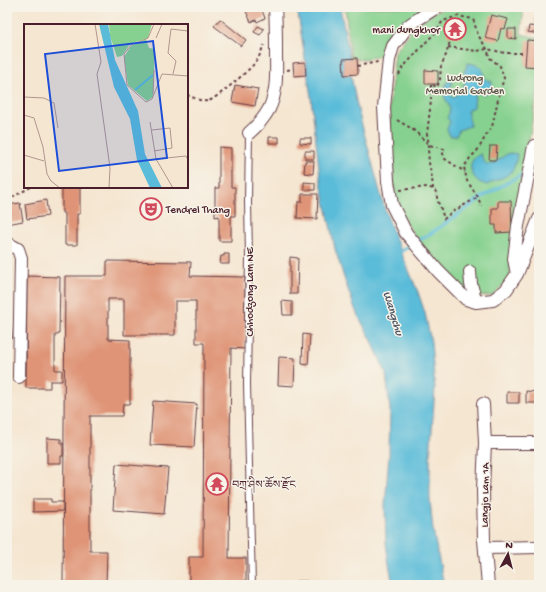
<svg xmlns="http://www.w3.org/2000/svg" width="546" height="592" font-family="'Gochi Hand','Noto Serif Tibetan',sans-serif">
	<style>
		.green { fill: #86d18f; stroke: #68785d }
		.water { fill: #5abcd9; stroke: #526e82 }
		.lines { fill: none; stroke-linecap: round; stroke-linejoin: round }
		.stream { stroke: #5abcd9; stroke-width: 3.5 }
		.building { fill: #df9477 }
		.lane-casing { stroke: #643d44; stroke-width: 8 }
		.street-casing { stroke: #643d44; stroke-width: 14 }
		.path { stroke: #643d44; stroke-width: 2; stroke-dasharray: 3 3; stroke-linecap: butt }
		.lane { stroke: #fff; stroke-width: 6 }
		.street { stroke: #fff; stroke-width: 12 }
		.labels { text-anchor: middle; stroke-width: 3; stroke-linejoin: round; paint-order: stroke }
		.poi-label { font-size: 11px; fill: #4a1f2b; stroke: #f7f3e8; text-anchor: start }
		.park-label { font-size: 11px; fill: #5c5449; stroke: #f7f3e8 }
		.street-label { font-size: 11px; fill: #4a1f2b; stroke: #f7f3e8 }
		.water-label { font-size: 12px; font-style: italic; fill: #505668; stroke: #f7f3e8 }
		.inset-river { fill: none; stroke: #5abcd9; stroke-width: 2 }
		.inset-road { fill: none; stroke: #b1968f; stroke-width: 1 }
		.view { fill: #1d4ed8; fill-opacity: 0.15; stroke: #1d4ed8; stroke-width: 2 }
		.inset-edge { fill: none; stroke: #4a1f2b; stroke-width: 2 }
	</style>
	<rect width="100%" height="100%" fill="#f7f3e8"/>
	<filter id="ink" filterUnits="userSpaceOnUse"><feTurbulence type="fractalNoise" baseFrequency=".025" numOctaves="2"/><feDisplacementMap in="SourceGraphic" scale="8" xChannelSelector="R" yChannelSelector="G"/><feConvolveMatrix kernelMatrix="1 2 1 2 8 2 1 2 1" color-interpolation-filters="sRGB"/></filter>
	<filter id="wash" filterUnits="userSpaceOnUse"><feTurbulence type="fractalNoise" baseFrequency=".012" numOctaves="4" result="noise"/><feDisplacementMap in="SourceGraphic" scale="16" xChannelSelector="R" yChannelSelector="G"/><feGaussianBlur stdDeviation="0.9" result="paint"/><feColorMatrix in="noise" values="0 0 0 0 0 0 0 0 0 0 0 0 0 0 0 0 0 1.4 0 .05"/><feComposite in="paint" operator="in"/></filter>
	<g filter="url(#wash)">
		<rect width="100%" height="100%" fill="#f5e6d1"/>
		<path class="green" d="M345 7H426L388 44 382 56 357 60V58H351Z
			M449 7H524L521 34 539 38V89L534 110 510 255V278L492 296H469L416 239 395 204 389 108 395 52 416 25 434 12Z"/>
		<path class="water" d="M297 7H340L350 59 343 60 344 75H351L355 96 359 114 385 210 396 240 418 292 425 313 431 342 435 388 430 458V500L433 530 444 585H393L388 559 386 542 385 506 389 454 390 410 386 373 371 339 357 314 346 284 335 249 320 177 311 97Z
			M468 63C480 65 483 67 485 79L492 82 491 92 483 95 478 92 475 94 474 107 467 111 470 122V126L459 130 456 136H450L447 129 450 121 447 118C454 105 445 104 444 93 444 89 446 84 448 81L450 79 452 82 450 94 452 97C460 94 465 88 465 79 465 77 464 75 464 72 465 69 467 66 468 63Z
			M510 153 517 154C515 178 504 175 487 185 484 184 480 183 478 181 468 172 468 159 481 154 485 169 492 166 501 158 504 156 507 154 510 153Z"/>
		<g class="lines">
			<path class="stream" d="M401 251 433 232 484 196 526 172"/>
		</g>
		<g id="blocks">
			<path class="building" d="M249 7H256L257 10 261 8 265 18 257 22 256 20 251 22 245 9Z
				M537 7H539V24H535Z
				M491 15 508 19 505 29 501 28 498 41 485 38Z
				M220 19 246 40 241 46 214 26Z
				M448 22 462 23V37L447 36Z
				M258 26 264 29 260 35 254 32Z
				M529 26 539 27V34L528 32Z
				M508 29H516V39L508 38Z
				M527 40 539 41V67L525 66Z
				M357 58 358 74 344 75 343 59Z
				M305 62 306 75 294 76 293 63Z
				M425 70 438 71V84H425Z
				M235 85 258 89 255 106 232 102Z
				M269 137H279V143H269Z
				M300 138H311V144L300 143Z
				M490 146H497L496 160H489Z
				M219 147 231 148V187H235V216H231V241H219V216L215 217V188H219Z
				M305 151H314V159H305Z
				M305 161H314L313 174 304 173Z
				M304 182 315 183V190H304Z
				M62 187H80V214H77V245H65V213H62Z
				M302 194H318L317 219 297 218 298 202H302Z
				M46 200 48 216 27 219 25 204Z
				M498 201H511L512 232 496 233V225H492V208H498Z
				M20 203 23 221 7 224V205Z
				M224 254H229V264H220L221 256H224Z
				M290 257 298 258 297 294H290Z
				M107 261 191 262 190 276 245 277V349L231 348 229 558H246V585H189V557H203L204 343H196V301H175V335H124V299H108V339L130 340V404H123L122 416H90V551H107L106 585H63L65 276H107Z
				M27 276 60 277 59 334 55 335V370H62V381H50V388H26Z
				M8 301 12 338 7 339V302Z
				M282 301 292 302V315H283Z
				M303 334 310 335 308 365 302 364Z
				M279 357 295 358 294 386 278 385Z
				M526 391 538 392V403H526Z
				M507 392H519V403H507Z
				M153 401 197 404 194 447 150 445Z
				M47 438 61 439V443H63V456H61V463H47Z
				M116 464 168 468 164 514 113 510Z
				M33 499H51V502H63V511L33 512Z
				M296 581H308V585H296Z"/>
		</g>
	</g>
	<g filter="url(#ink)">
		<use href="#blocks" fill-opacity="0" stroke="#643d44" stroke-width="1"/>
		<g class="lines">
			<g class="lane-casing">
				<path id="lane" d="M249 133 248 202 249 257 247 384 252 585"/>
			</g>
			<g class="street-casing">
				<path id="street" d="M437 7 415 21 408 26 393 46 389 60 384 107 388 181 392 205 406 233 438 271 466 299 476 302 493 300 506 290 517 274 539 219
					M249 133C257 126 264 118 269 109 278 91 276 70 276 51 276 36 276 22 275 7
					M7 243 18 249 21 258 19 377
					M470 272 471 284 476 302
					M517 274 514 259 518 226 534 146
					M483 404 485 443 483 489 484 540 488 585
					M485 443H539
					M485 548 539 547"/>
			</g>
			<path class="path" d="M448 47 477 51 487 49 505 53H522
				M357 66 378 62
				M287 70 293 69
				M399 75 402 68 408 62 428 40 436 32 440 25 443 21 458 16 473 19 478 35 487 49 490 58 500 66 504 78 499 95 492 127 486 135 482 143 477 151 470 158 464 167 467 181 478 197 481 206
				M187 95C193 97 201 102 208 101 215 100 248 71 254 64 259 59 261 51 264 45
				M397 120 409 127 416 132 429 145 444 149 443 154 445 159 465 172
				M433 189 432 178 429 163 428 149 429 145 427 134 431 101V84L437 87 440 80 441 66 446 55 451 38
				M400 190 427 187 433 189 437 193V200L441 209 444 219 452 212 478 197
				M7 200 31 187"/>
			<use href="#lane" class="lane"/>
			<use href="#street" class="street"/>
		</g>
	</g>
	<defs>
		<g id="temple-ring" transform="scale(1.15)"><circle r="9.5" fill="#f7f3e8" stroke="#d1495b" stroke-width="1.5"/><path d="M0-6L5-2H3V0L6.5 2.5H4V6H1.5V3h-3V6H-4V2.5H-6.5L-3 0V-2H-5Z" fill="#d1495b"/></g>
		<g id="theatre-ring" transform="scale(1.15)"><circle r="9.5" fill="#f7f3e8" stroke="#d1495b" stroke-width="1.5"/><path d="M-5-5.5Q0-4 5-5.5V0Q5 5 0 6Q-5 5-5 0ZM-3.3-2.5H-1v1.5H-3.3ZM1-2.5H3.3v1.5H1ZM-2.8 1Q0 5.5 2.8 1Z" fill="#d1495b"/></g>
	</defs>
	<g fill-rule="evenodd">
		<use href="#temple-ring" x="455" y="29"/>
		<use href="#theatre-ring" x="151" y="209"/>
		<use href="#temple-ring" x="217" y="484"/>
	</g>
	<g class="labels">
		<g class="poi-label">
			<text x="440" y="33" text-anchor="end">mani dungkhor</text>
			<text x="166" y="213">Tendrel Thang</text>
			<text x="232" y="488">བཀྲ་ཤིས་ཆོས་རྫོང</text>
		</g>
		<g class="park-label">
			<text x="465" y="81">Ludrong<tspan x="465" dy="13">Memorial Garden</tspan></text>
		</g>
		<g class="street-label">
			<text transform="translate(249 292) rotate(-90)" y="4">Chhodzong Lam NE</text>
			<text transform="translate(484 495) rotate(-89)" y="4">Langjo Lam 1A</text>
		</g>
		<g class="water-label">
			<text transform="translate(394 313) rotate(73)" y="4">Wangchu</text>
		</g>
	</g>
	<g transform="translate(24 24)">
		<rect width="164" height="164" fill="#f5e6d1"/>
		<path d="M85 0H128L124 14 106 20 98 32 93 33 86 12ZM122 15 125 24 131 25 129 73 123 77 104 61 100 33 107 22Z" fill="#86d18f"/>
		<path d="M75 0H84L91 36 114 87 121 130 138 164H126L113 136 106 95 90 63Z" fill="#5abcd9"/>
		<path class="inset-river" d="M111 66 129 51"/>
		<path class="inset-road" d="M71 0 77 38 73 50 86 144 85 164M130 0 124 14 107 21 100 30 103 61 122 78 128 75 138 50 164 52M132 14 138 0M149 50 152 37 144 29 147 5 164 7M129 70 130 46M0 73 20 74 30 79 34 104M0 91 10 94 19 123 23 150 27 157 36 164M126 98 132 135M128 106 146 104 148 124 130 127M0 131 20 137M149 164 132 135 162 132 164 136"/>
		<path class="view" d="M129 17 143 134 35 147 21 30Z"/>
		<rect width="164" height="164" class="inset-edge"/>
	</g>
	<rect width="546" height="592" fill="none" stroke="#f7f3e8" stroke-width="24"/>
	<g transform="translate(508 554) rotate(7)" stroke="#f7f3e8" stroke-width="3" paint-order="stroke">
	<path d="M0-3L7 15L0 10L-7 15Z" fill="#4a1f2b"/>
	<text y="-6" font-size="11" font-weight="bold" text-anchor="middle" fill="#4a1f2b">N</text>
	</g>
</svg>
